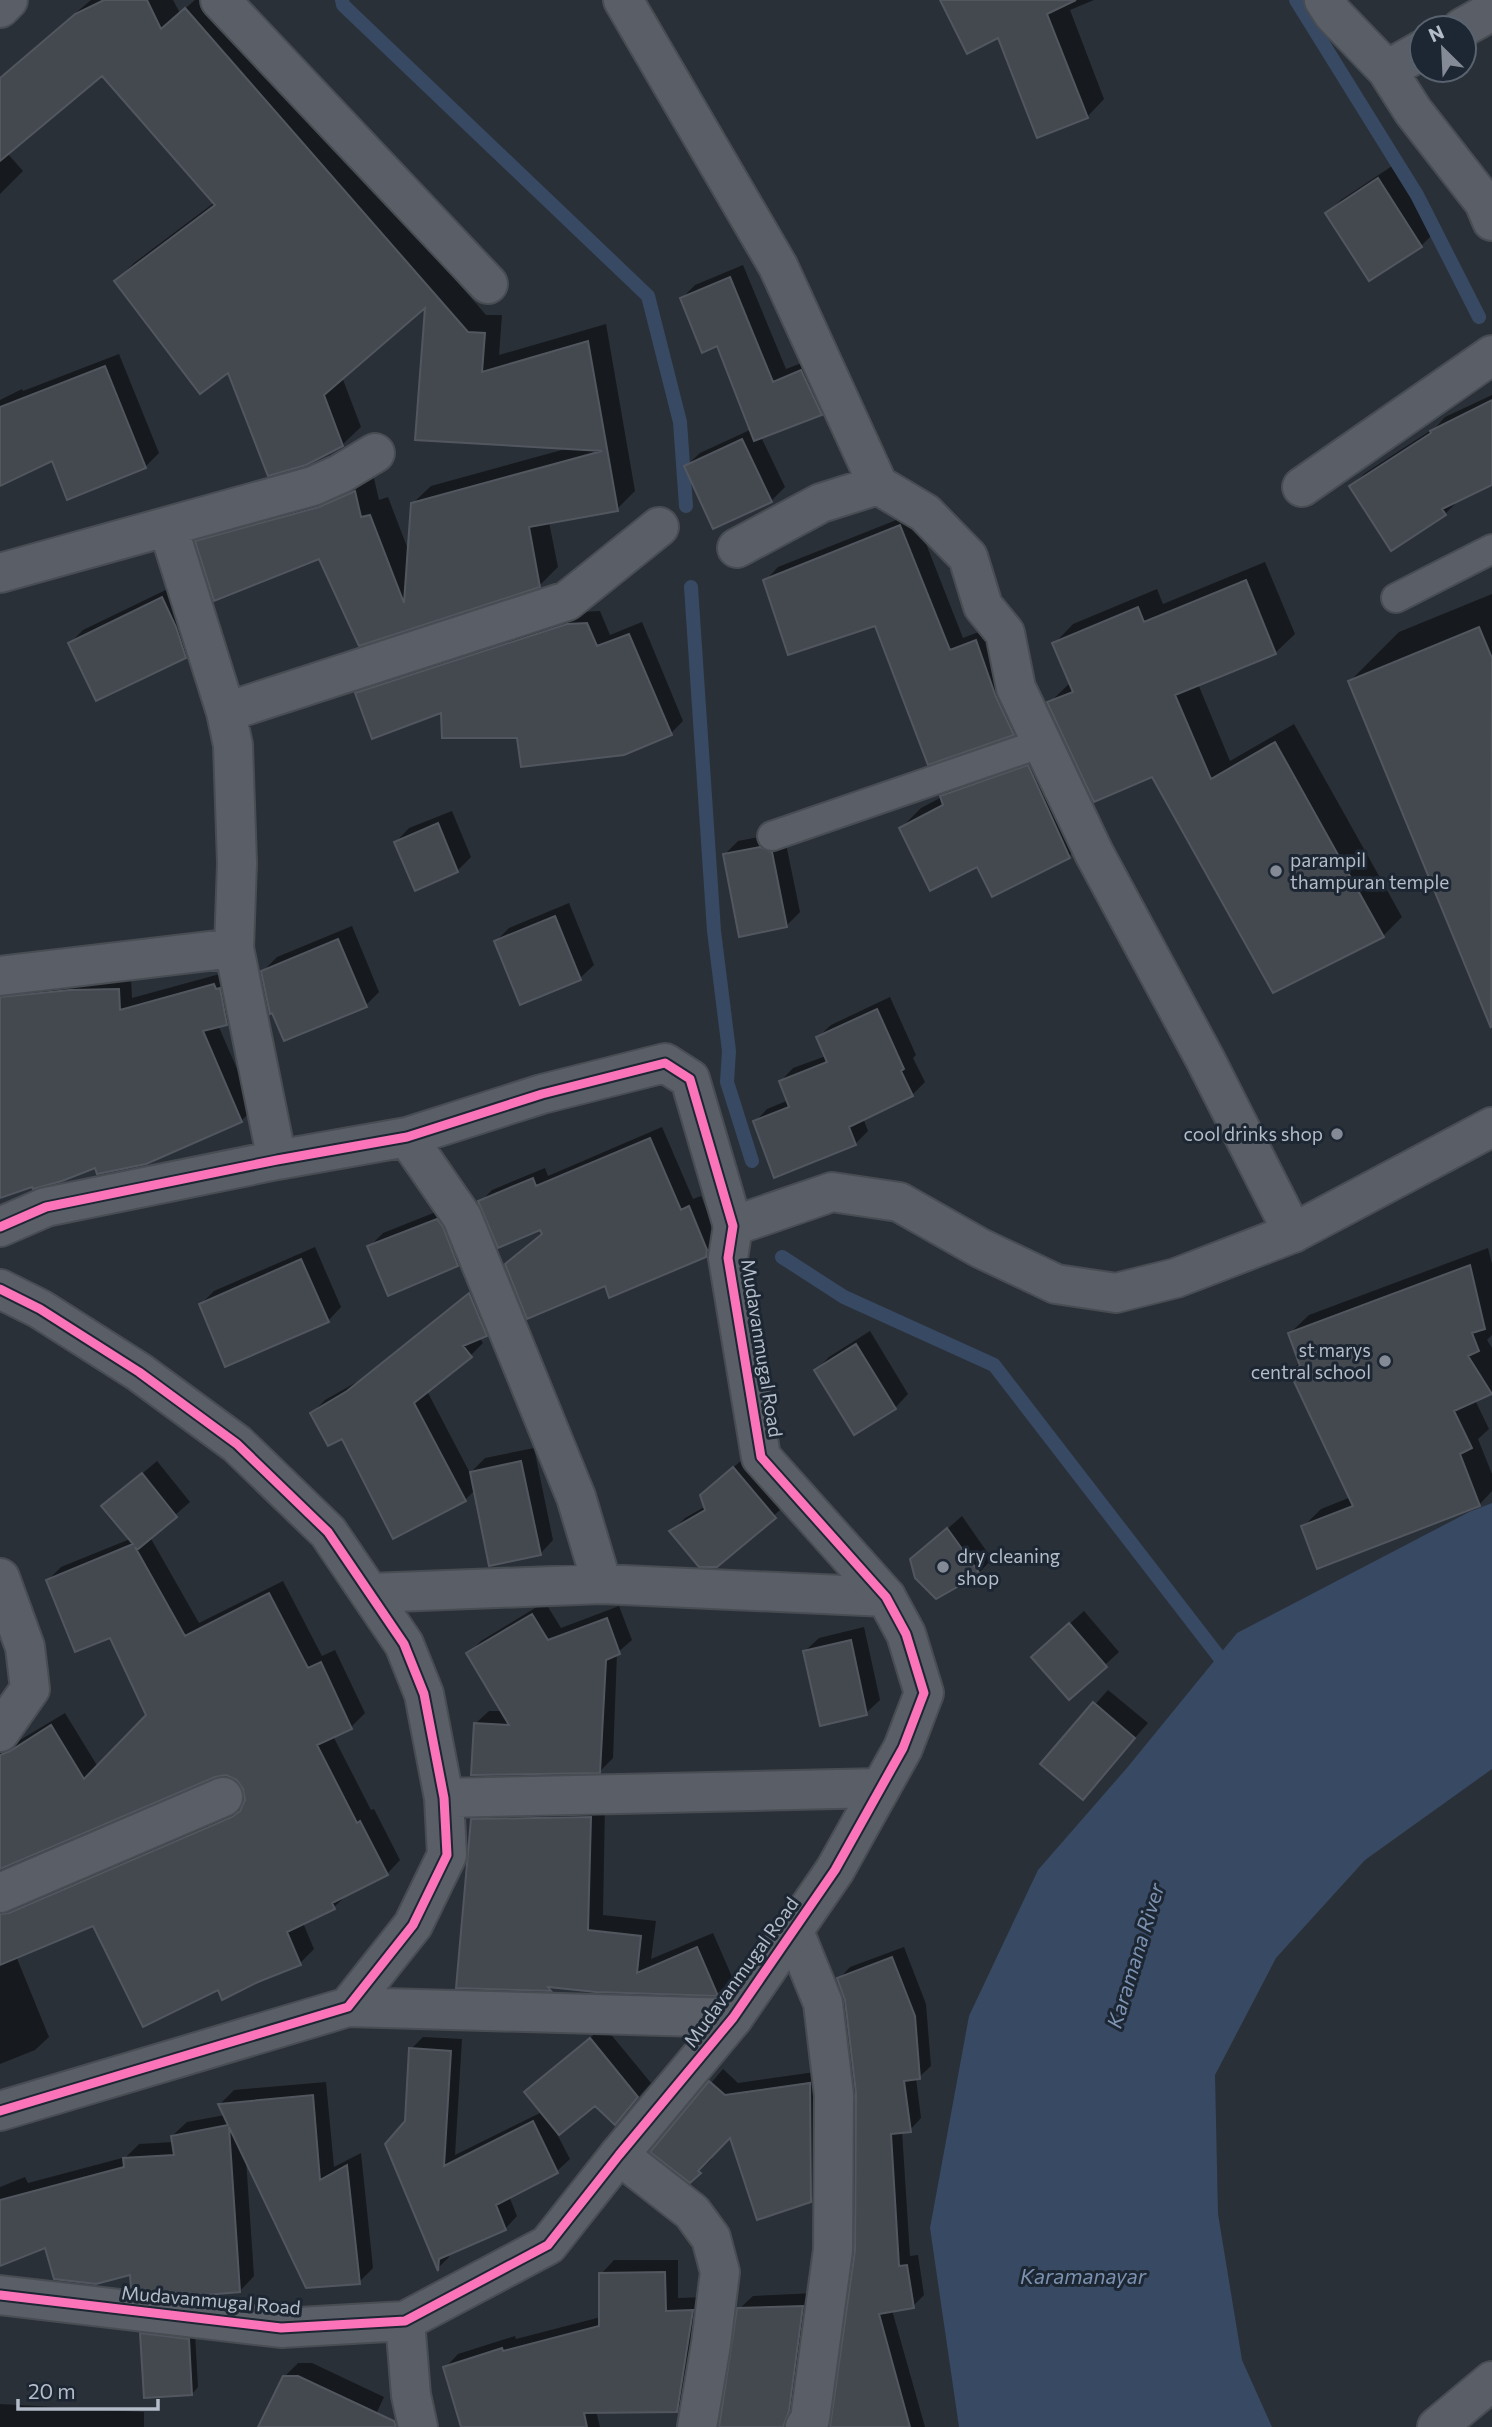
<svg xmlns="http://www.w3.org/2000/svg" width="1492" height="2427" font-family="Commissioner,sans-serif">
	<style>
		.water { fill: #384963 }
		.shadow { fill: #0007 }
		.lines { fill: none; stroke-linecap: round; stroke-linejoin: round }
		.stream { stroke: #384963; stroke-width: 14 }
		.building { fill: #444950; stroke: #52575f; stroke-width: 2 }
		.service-casing { stroke: #484c53; stroke-width: 32 }
		.minor-casing { stroke: #484c53; stroke-width: 42 }
		.tertiary-casing { stroke: #484c53; stroke-width: 42 }
		.service { stroke: #5a5e66; stroke-width: 28 }
		.minor { stroke: #5a5e66; stroke-width: 38 }
		.tertiary { stroke: #5a5e66; stroke-width: 38 }
		.cycleway-casing { stroke: #1d2633; stroke-width: 13 }
		.cycleway { stroke: #fb73b8; stroke-width: 9 }
		.poi-dot { fill: #848b96; stroke: #1d2633; stroke-width: 2.5 }
		.labels { text-anchor: middle; stroke-width: 6; stroke-linejoin: round; paint-order: stroke }
		.poi-label { font-size: 19px; fill: #b4bcc9; stroke: #1d2633; text-anchor: start }
		.street-label { font-size: 19px; fill: #b4bcc9; stroke: #1d2633 }
		.water-label { font-size: 21px; font-style: italic; fill: #7c92b1; stroke: #1d2633 }
	</style>
	<rect width="100%" height="100%" fill="#2a3038"/>
	<path class="water" d="M1492 1503V1769L1365 1860 1276 1958 1215 2075 1218 2214 1242 2360 1272 2427H959L930 2228 969 2016 1038 1870 1126 1769 1237 1633 1469 1512Z"/>
	<path class="shadow" d="M91 0H173L180 13 195 0H212L486 315H502L499 355 606 324 635 491 617 509 549 522 558 567 540 585 360 643 320 557 197 542 216 524 373 474 379 500 388 497 409 552 412 504 431 486 569 448 417 438 427 304 342 377 361 427 342 445 229 370 116 281 134 263 215 202 103 73 7 153 23 171 0 194V77Z
		M942 0H1094L1070 10 1104 99 1087 117 999 36Z
		M1392 166 1435 232 1421 246 1370 278 1327 213 1341 200Z
		M743 265 786 369 815 358 834 400 821 413 761 437 785 487 771 501 686 466 700 453 752 429 718 344 682 298 695 285Z
		M119 354 159 453 145 467 53 458 0 484V400L22 389 23 391Z
		M1492 395V483L1459 500 1445 514 1351 486 1365 473 1436 427 1445 417Z
		M914 513 963 638 989 628 1027 720 1013 734 876 624 765 581 778 567Z
		M1265 562 1295 634 1275 653 1198 684 1230 761 1294 724 1402 917 1383 936 1049 703 1070 683 1054 644 1073 624 1157 589 1163 604Z
		M176 585 199 643 185 657 70 643 83 630Z
		M1492 594V941L1462 954 1350 681 1399 632Z
		M600 611 610 635 642 622 683 721 671 733 519 736 443 711 357 694 369 681 581 612Z
		M1049 746 1089 836 1069 856 978 865 901 828 921 808 942 797 962 776Z
		M452 811 471 857 457 871 396 842 409 828Z
		M774 834 785 839 800 912 786 926 724 855 738 841Z
		M569 903 594 965 580 978 521 1003 496 941 509 928Z
		M352 926 379 992 366 1005 263 971 277 957Z
		M227 972 239 1010 226 1023 218 1025 254 1108 241 1121 33 1184 0 1197V985L131 977 132 998Z
		M890 997 916 1055 913 1058 925 1082 912 1095 863 1118 868 1131 855 1144 755 1122 767 1109 789 1100 781 1081 793 1068 826 1056 818 1037 831 1025Z
		M662 1127 693 1199 701 1196 718 1238V1243L705 1256 606 1284 507 1264 543 1232 541 1228 480 1202 492 1190 545 1168 548 1176Z
		M451 1206 471 1250 457 1264 370 1246 383 1233Z
		M315 1247 341 1307 328 1321 201 1304 214 1291Z
		M1488 1248 1492 1264V1335L1487 1340 1492 1348V1392L1475 1400 1489 1429 1478 1439 1492 1474V1491L1479 1505 1303 1527 1321 1509 1351 1497 1291 1371 1300 1362 1290 1333 1309 1315Z
		M482 1282 499 1321 486 1334 479 1337 483 1343 471 1355 427 1391 470 1473 485 1458 534 1448 553 1540 540 1554 475 1490 465 1500 342 1436 312 1413 325 1400 362 1379Z
		M870 1331 908 1394 895 1408 816 1370 829 1357Z
		M748 1455 788 1503 716 1566 672 1531 685 1518 706 1506 716 1482Z
		M157 1461 190 1502 150 1537 199 1623 283 1581 322 1656 335 1650 365 1713 351 1727 333 1736 371 1810 374 1809 400 1860 387 1874 348 1894 334 1907 303 1923 314 1949 300 1963 219 1988 94 1924 16 1956 49 2037 35 2050 0 2064V1896L24 1900 244 1805 246 1800 244 1787 237 1778 226 1774 214 1775 0 1867V1752L65 1713 98 1767 149 1715 111 1636 48 1580 61 1567 130 1539 103 1507Z
		M962 1516 992 1559 979 1573 912 1560Z
		M545 1602 561 1628 619 1606 632 1640 617 1653 613 1758 600 1771 476 1723 489 1711H503L468 1654 481 1641Z
		M1084 1611 1119 1652 1069 1698 1047 1644Z
		M864 1627 880 1700 866 1713 805 1651 819 1638Z
		M1108 1690 1148 1723 1083 1797 1043 1763Z
		M605 1802 603 1915 656 1921 651 1959 713 1933 733 1979 717 1994 596 1990 554 1986 550 1989 458 1986 473 1820 488 1804Z
		M904 1947 926 2004 931 2066 919 2077 916 2078 921 2118 910 2130 902 2131 910 2256 918 2255 924 2295 913 2306 892 2310 925 2427H831L857 2250V2092L846 2000 839 1979 850 1967Z
		M604 2026 651 2083 615 2123 595 2103 557 2134 570 2159 557 2171 509 2196 517 2216 505 2229 450 2252 449 2257 438 2268 387 2144 407 2122 411 2049 423 2037 462 2039 455 2155 542 2112 526 2092Z
		M723 2069 738 2083 822 2071 823 2188 810 2201 731 2135 710 2157 712 2159 690 2180 653 2151Z
		M326 2082 334 2167 361 2153 373 2268 359 2282 246 2159 254 2276 240 2291 132 2273 46 2246 0 2264V2187L25 2177 28 2183 126 2157 139 2144 173 2142 172 2136 187 2122 225 2115 220 2104 234 2090Z
		M614 2260H678V2298L706 2297 690 2396 677 2410 596 2411 600 2427H463L445 2368 458 2354 515 2336 516 2339 601 2317V2274Z
		M816 2293 802 2427H720L739 2309 753 2296Z
		M148 2328 195 2333 198 2387 192 2394 142 2334Z
		M298 2363H312L384 2397 370 2427H281L284 2377Z
		M0 2404 144 2412V2427H0Z"/>
	<g class="lines">
		<path class="stream" d="M342 0 343 5 648 296 680 422 686 506
			M1296 0 1417 195 1479 317
			M691 587 714 931 729 1051 727 1082 752 1161
			M782 1257 844 1297 994 1365 1230 1671"/>
	</g>
	<path class="building" d="M104 0H147L161 29 185 8 468 332 485 333 482 372 588 341 618 511 529 527 540 587 359 646 319 559 214 601 195 541 319 507 355 491 361 517 370 515 404 603 411 503 602 451 415 440 425 308 324 395 343 446 306 465 268 476 228 373 200 394 114 281 215 205 102 76 0 161V78L75 14Z
		M940 0H1076L1047 14 1088 118 1037 138 998 38 967 54Z
		M1378 178 1422 247 1369 281 1325 213Z
		M730 277 773 382 801 370 822 415 754 441 717 346 702 353 680 298Z
		M105 366 146 468 67 500 52 461 0 486V407Z
		M1492 400V485L1442 509 1446 515 1391 551 1349 486 1431 433 1430 431Z
		M742 439 772 502 713 529 684 466Z
		M900 525 950 650 976 640 996 697 1014 735 928 765 875 626 788 655 763 580Z
		M1246 580 1276 654 1175 695 1211 779 1275 742 1384 937 1273 993 1152 777 1094 802 1047 702 1073 692 1052 643 1138 607 1144 622Z
		M162 597 176 627 186 658 96 701 68 643Z
		M587 623 597 646 629 634 672 735 624 755 521 767 517 738H442L441 713 372 739 355 693 567 624Z
		M1479 627 1492 658 1491 1028 1348 681Z
		M1028 765 1070 858 992 897 977 867 930 891 899 828 943 805 940 796Z
		M438 823 458 872 415 891 394 842Z
		M760 847 772 852 787 927 739 937 723 854Z
		M555 916 581 980 520 1005 494 941Z
		M338 939 367 1007 284 1041 272 1013 270 1014 261 971Z
		M214 984 216 989 220 988 227 1025 203 1031 242 1122 146 1164 97 1174 95 1168 62 1181 33 1189 32 1187 0 1198V997L70 990 119 989 120 1010Z
		M877 1009 904 1069 901 1071 913 1096 849 1127 856 1145 774 1178 753 1121 789 1107 779 1081 827 1062 816 1037Z
		M650 1138 681 1210 689 1206 707 1250 706 1257 609 1298 605 1286 527 1319 505 1264 542 1234 540 1230 498 1248 478 1201 533 1178 536 1186Z
		M437 1219 443 1227 458 1266 388 1296 367 1246Z
		M301 1259 329 1322 225 1367 199 1304Z
		M1470 1265 1485 1329 1472 1333 1479 1351 1468 1356 1492 1394 1454 1411 1472 1448 1460 1454 1480 1506 1317 1569 1301 1526 1353 1506 1289 1371 1300 1366 1288 1333Z
		M469 1293 487 1336 463 1346 472 1357 414 1403 466 1501 393 1539 342 1439 328 1446 310 1413 347 1391Z
		M856 1344 896 1409 854 1435 814 1370Z
		M521 1461 541 1555 489 1566 470 1472Z
		M733 1467 776 1518 717 1567H699L669 1531 705 1510 700 1495Z
		M142 1473 177 1517 137 1550 135 1547 185 1636 269 1593 308 1668 321 1662 352 1729 317 1745 357 1823 360 1821 388 1875 332 1903 335 1909 287 1932 301 1965 258 1982 222 2000 218 1990 143 2027 93 1926 0 1965V1914L9 1913 232 1817 240 1811 245 1800 243 1789 237 1780 226 1775 215 1777 0 1869V1755L10 1751 51 1725 84 1779 146 1715 110 1638 75 1652 46 1580 133 1544 101 1506Z
		M947 1528 980 1574 936 1599 915 1578 910 1559Z
		M532 1614 548 1640 607 1618 620 1654 606 1660 600 1773 471 1775 474 1723 509 1725 466 1653Z
		M1069 1623 1107 1667 1069 1700 1031 1657Z
		M851 1640 867 1715 820 1726 803 1651Z
		M1093 1702 1135 1738 1083 1800 1040 1764Z
		M591 1817 588 1930 641 1936 637 1973 697 1947 718 1996 596 1992 548 1987 551 1991 456 1988 471 1819Z
		M892 1957 915 2016 920 2079 904 2081 911 2132 891 2134 899 2266 907 2265 914 2308 879 2314 910 2427H830L855 2250 856 2093 845 2000 837 1978Z
		M590 2038 638 2097 615 2125 595 2106 559 2135 524 2092Z
		M409 2048 451 2051 444 2166 533 2121 558 2173 496 2205 506 2230 439 2259 438 2271 385 2144 405 2121Z
		M709 2081 725 2095 810 2083 811 2202 757 2220 730 2138 698 2171 701 2173 690 2183 650 2152Z
		M313 2095 320 2180 347 2165 360 2284 306 2288 229 2127 240 2292 193 2296 131 2288 130 2275 96 2284 54 2279 45 2248 0 2266V2200L124 2167 123 2158 174 2155 171 2136 228 2125 218 2104Z
		M665 2272 666 2311 693 2310 677 2412 584 2413 587 2427H461L443 2367 502 2348 503 2351 599 2326V2273Z
		M803 2306 789 2411 783 2427H719L737 2308Z
		M140 2333 189 2339 192 2395 144 2398Z
		M283 2376H298L394 2421 396 2427H258Z"/>
	<g class="lines">
		<g class="service-casing">
			<path id="service" d="M1396 598 1492 549
				M772 836 1042 743"/>
		</g>
		<g class="minor-casing">
			<path id="minor" d="M220 0 488 284
				M623 0 778 266 878 485
				M1324 0 1333 14 1387 70 1413 111 1484 202 1492 221
				M0 8 8 0
				M1462 28 1492 11
				M1387 70 1422 50
				M1302 487 1492 355
				M168 527 226 712 233 745 237 863 234 948 277 1160
				M737 548 821 503 878 485 925 513 968 557 983 606 1005 633 1016 688 1094 853 1205 1059 1293 1233
				M0 573 313 486 340 474 375 453
				M226 712 567 601 659 527
				M0 976 234 948
				M407 1137 462 1217 576 1497 602 1584
				M0 1227 46 1207 277 1160 407 1137 542 1094 665 1063 690 1079 733 1226
				M0 1289 40 1309 139 1372 237 1444 328 1532 404 1644 424 1694 444 1798 447 1855 413 1925 348 2007 0 2111
				M0 1578 25 1647 30 1689 0 1732
				M370 1593 602 1584 886 1597
				M444 1798 880 1788
				M0 1893 223 1797
				M793 1929 823 2003 834 2095 833 2250 810 2419 805 2427
				M348 2007 733 2018
				M619 2155 692 2212 711 2238 720 2272 711 2344 697 2427"/>
		</g>
		<g class="tertiary-casing">
			<path id="tertiary" d="M0 2295 281 2328 405 2321 548 2245 619 2155 733 2018 835 1870 903 1748 924 1693 906 1634 886 1597 761 1457 728 1258 733 1226 832 1192 899 1202 980 1248 1056 1284 1116 1293 1176 1278 1293 1233 1492 1127
				M405 2321 411 2395 418 2427
				M1437 2427 1492 2381"/>
		</g>
		<use href="#service" class="service"/>
		<use href="#minor" class="minor"/>
		<use href="#tertiary" class="tertiary"/>
		<g class="cycleway-casing">
			<path id="cycleway" d="M0 1227 46 1207 277 1160 407 1137 542 1094 665 1063 690 1079 733 1226 728 1258 761 1457 886 1597 906 1634 924 1693 903 1748 835 1870 733 2018 619 2155 548 2245 405 2321 281 2328 0 2295
				M0 1289 40 1309 139 1372 237 1444 328 1532 404 1644 424 1694 444 1798 447 1855 413 1925 348 2007 0 2111"/>
		</g>
		<use href="#cycleway" class="cycleway"/>
	</g>
	<g class="poi-dot">
		<circle cx="1276" cy="871" r="7"/>
		<circle cx="1337" cy="1134" r="7"/>
		<circle cx="1385" cy="1361" r="7"/>
		<circle cx="943" cy="1567" r="7"/>
	</g>
	<g class="labels">
		<g class="poi-label">
			<text x="1290" y="867">parampil<tspan x="1290" dy="22">thampuran temple</tspan></text>
			<text x="1323" y="1141" text-anchor="end">cool drinks shop</text>
			<text x="1371" y="1357" text-anchor="end">st marys<tspan x="1371" dy="22">central school</tspan></text>
			<text x="957" y="1563">dry cleaning<tspan x="957" dy="22">shop</tspan></text>
		</g>
		<g class="street-label">
			<text transform="translate(762 1348) rotate(81)" y="7">Mudavanmugal Road</text>
			<text transform="translate(741 1972) rotate(-54)" y="7">Mudavanmugal Road</text>
			<text transform="translate(211 2300) rotate(5)" y="7">Mudavanmugal Road</text>
		</g>
		<g class="water-label">
			<text transform="translate(1136 1956) rotate(-73)" y="7">Karamana River</text>
			<text x="1083" y="2284">Karamanayar</text>
		</g>
	</g>
	<g transform="translate(1443 49) rotate(336)"><circle r="33" fill="#1d2633" stroke="#59626f" stroke-width="2"/>
	<path d="M0-5L12 26L0 18L-12 26Z" fill="#848b96"/>
	<text y="-10" font-size="19" font-weight="bold" text-anchor="middle" fill="#b4bcc9">N</text>
	</g>
	<path d="M18 2399v10h140v-10" fill="none" stroke="#b4bcc9" stroke-width="3.5"/>
	<text x="28" y="2399" font-size="21" fill="#b4bcc9" stroke="#1d2633" stroke-width="5" paint-order="stroke">20 m</text>
</svg>
